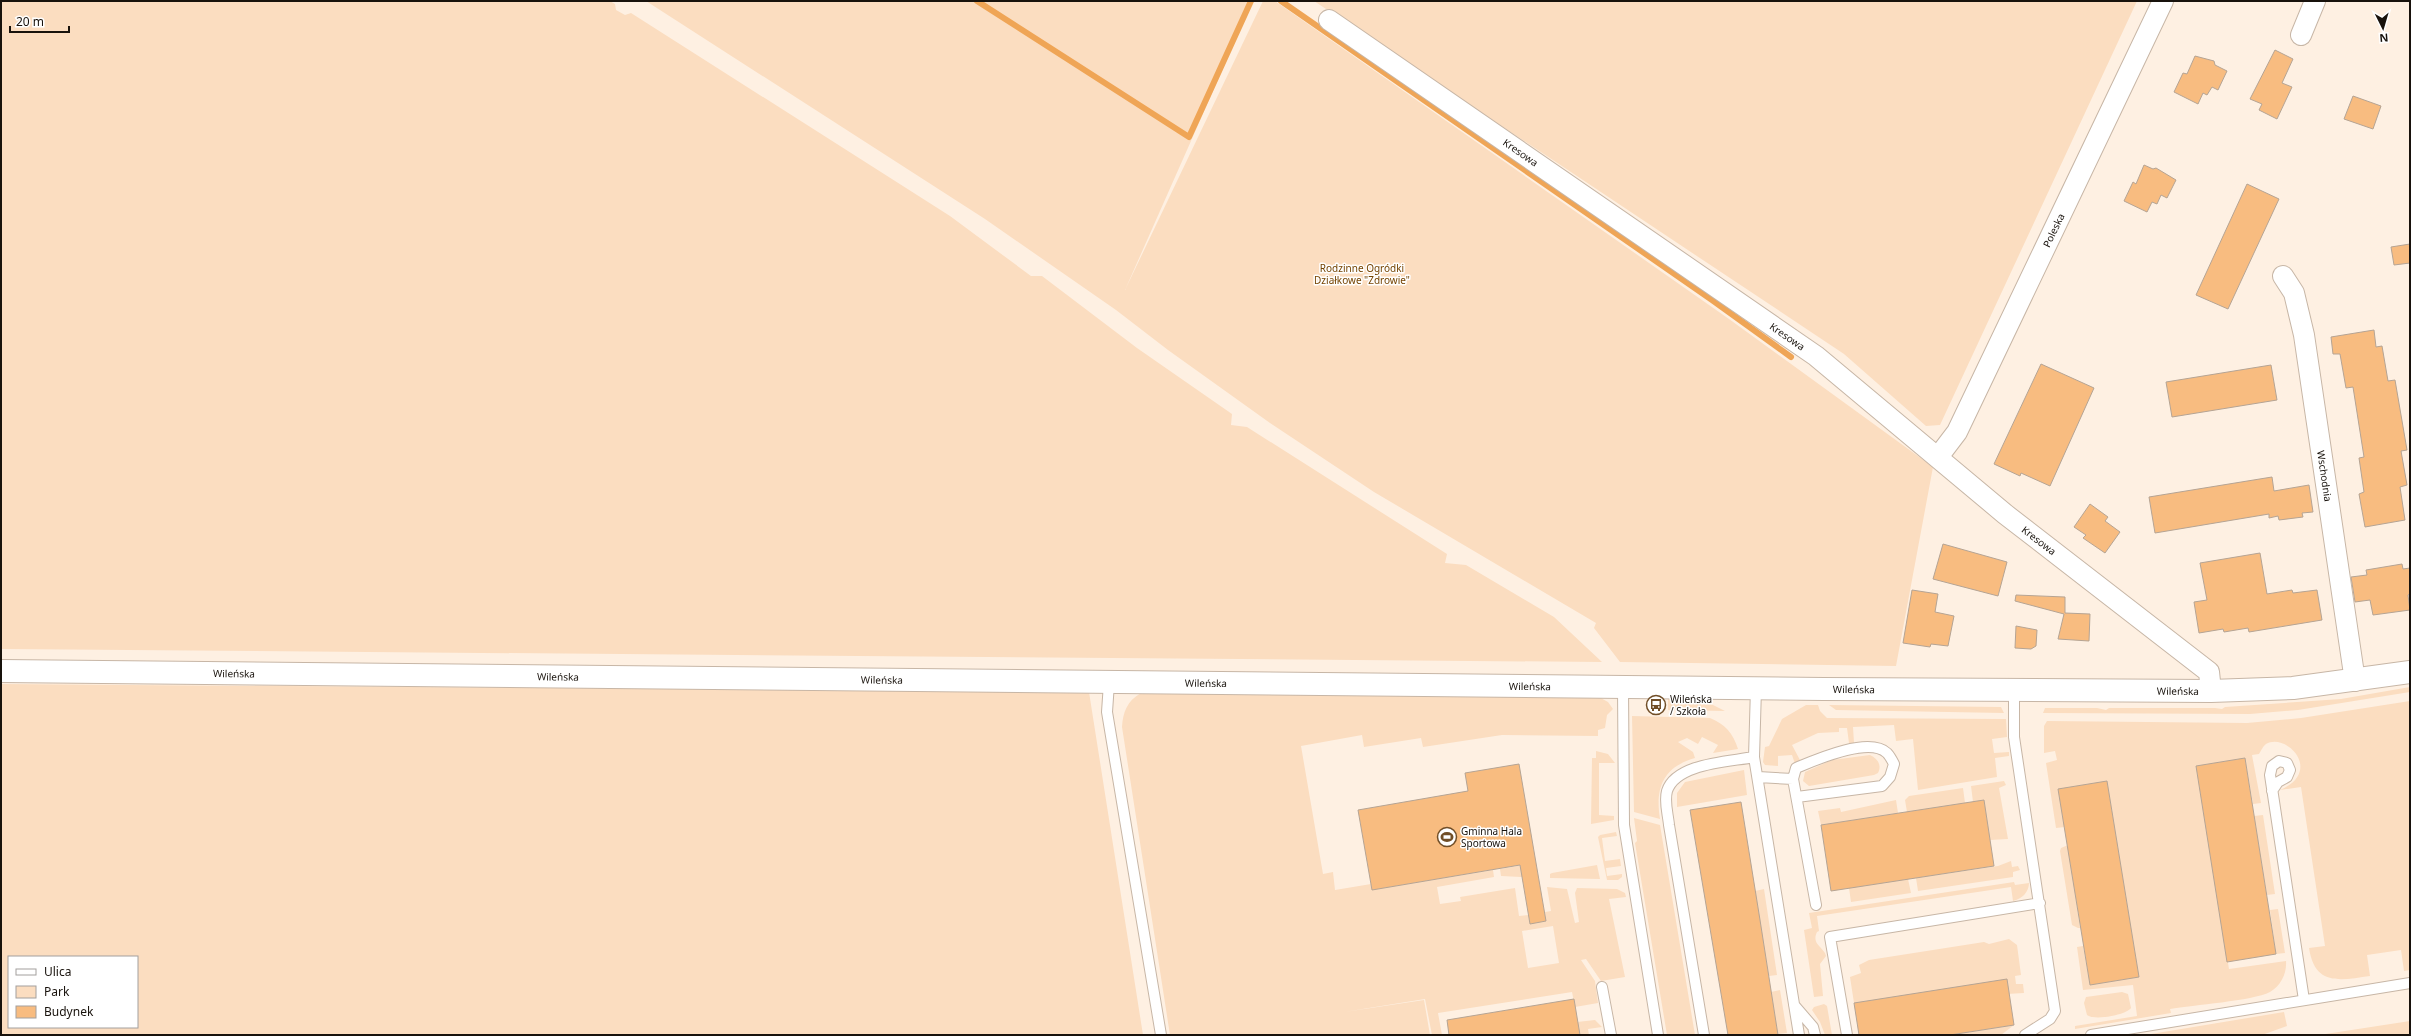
<svg xmlns="http://www.w3.org/2000/svg" width="2411" height="1036" font-family="'Noto Sans',sans-serif">
	<style>
		.green { fill: #fbddc0; fill-rule: evenodd }
		.lines { fill: none; stroke-linecap: round; stroke-linejoin: round }
		.stream { stroke: #efa556; stroke-width: 6 }
		.building { fill: #f8bc80; stroke: #b5a494 }
		.service-casing { stroke: #c7b6a6; stroke-width: 12 }
		.minor-casing { stroke: #c7b6a6; stroke-width: 22 }
		.tertiary-casing { stroke: #c7b6a6; stroke-width: 24 }
		.service { stroke: #fff; stroke-width: 10 }
		.minor { stroke: #fff; stroke-width: 20 }
		.tertiary { stroke: #fff; stroke-width: 22 }
		.labels { text-anchor: middle; stroke-width: 3; stroke-linejoin: round; paint-order: stroke }
		.street-label { font-size: 10px; fill: #18120c; stroke: #fff }
		.park-label { font-size: 10px; fill: #744402; stroke: #fff }
		.poi-label { font-size: 10px; fill: #18120c; stroke: #fff; text-anchor: start }
	</style>
	<rect width="100%" height="100%" fill="#fef0e2"/>
	<path class="green" d="M1 1H610L615 4 616 10 625 15 631 13 950 216 1031 276H1042L1137 348 1232 414 1231 425 1247 427 1447 554 1445 563 1466 565 1554 617 1602 662 1 649Z
		M646 1H1253L1125 290 1263 1H1275L1729 319 1933 467 1896 666 1620 662 1594 628 1596 623 1374 492 1270 423 1168 350 1116 310 985 219Z
		M1314 1H2137L1940 425 1926 426 1844 354Z
		M1 684 1089 692 1143 1035H1ZM9 957H137V1027H9Z
		M2410 687V692L2298 710 2250 714 2043 713 2045 708H2097L2106 710 2109 708H2215L2222 709 2225 707 2341 699Z
		M1141 693 1599 697 1608 702 1613 709 1607 715 1605 728 1598 730V736L1502 735 1423 747 1421 738 1364 747 1362 735 1301 746 1323 874 1333 872 1335 890 1371 884 1372 890 1493 870 1494 877 1437 887 1440 904 1461 901 1460 897 1515 888 1519 916 1528 915 1530 924 1546 921 1545 912 1551 911 1547 887 1567 889 1575 923 1579 922 1575 893 1577 888 1617 889 1625 893 1626 897 1609 899 1625 977 1601 981 1586 959 1581 960 1595 981 1598 1003 1575 1007 1572 992 1438 1013 1442 1035H1432L1425 999 1344 1012 1424 1000 1430 1035H1170L1122 727C1123 712 1127 701 1141 693ZM1553 926 1559 963 1528 968 1522 931Z
		M1668 698 1703 700 1725 711 1668 710Z
		M2410 701V970L2404 971 2401 950 2367 955 2370 976C2341 980 2315 987 2309 948L2325 946 2301 787 2280 790C2324 771 2286 732 2266 744 2263 746 2261 751 2259 754L2252 755 2261 803 2253 804 2245 758 2196 766 2229 969 2286 961C2287 973 2281 986 2270 992 2252 1001 2193 1005 2170 1009L2171 1013 2075 1029V1026L2137 1016 2133 985 2083 990 2077 947 2083 946 2090 985 2139 977 2107 781 2059 789 2065 827 2056 828 2046 763 2057 760 2055 751 2044 753V726L2047 721 2247 723 2301 718Z
		M1806 705H1818L1820 711 1827 718 2006 719 2007 737 1992 739 1994 753 2009 752V756L1995 758 1997 777 1918 790 1913 739 1896 741 1894 725 1853 727 1854 743H1849L1847 728H1839V732L1818 733 1792 745 1801 762 1795 764 1792 755 1778 756V766L1765 765 1763 762 1765 747 1769 746 1782 719Z
		M1829 705 2001 707 2004 713 1836 710Z
		M1632 716 1710 718C1725 724 1733 733 1738 749L1713 753 1718 745 1702 737 1698 744 1687 738 1678 742 1693 752 1695 758C1663 767 1655 788 1660 819L1634 812Z
		M1596 751 1608 754 1615 763H1599V815L1614 816V820L1591 824 1592 758H1596Z
		M1870 755C1878 759 1882 765 1878 773L1874 775 1809 786 1803 781 1805 772 1832 760Z
		M1744 770 1747 795 1677 807V793L1685 782Z
		M2004 781 2006 785 1999 788 2008 839 1990 840 1984 800 1973 802 1971 786Z
		M1963 788 1965 803 1907 812 1905 800 1909 796Z
		M1896 800 1898 813 1821 825 1818 811 1840 808 1841 812Z
		M2263 815 2275 894 2267 895 2254 816Z
		M1634 818 1660 825 1695 1035H1667L1635 843 1637 841Z
		M1616 832 1617 836 1602 838 1605 861 1620 859 1621 866 1606 868 1607 876 1622 874V877L1618 880H1607L1598 837 1600 835Z
		M2068 845 2080 928H2078L2072 925 2060 851 2061 848Z
		M2011 861 2012 867 2018 866 2020 870 2013 872V877L1918 891 1916 878 1998 866Z
		M1535 863 1538 878 1501 876 1500 869Z
		M1597 865 1600 879 1550 878V874L1552 873Z
		M1908 879 1911 893 1851 902 1849 888Z
		M2014 882 2015 885 2029 883C2029 892 2022 899 2013 901L2011 887 1817 916 1819 931 1817 932C1812 943 1820 945 1825 953L1826 956 1820 964 1823 996 1814 997 1804 930 1812 928 1809 913Z
		M1764 889 1777 975 1769 976 1755 891Z
		M2278 909 2285 953 2276 954 2270 910Z
		M2009 939 2017 945 2021 975 2015 976 2016 984H2023L2024 993 1854 1003 1850 977 1861 973 1859 965 1869 960 1984 942 1989 944Z
		M1780 990 1787 1033 1778 1034 1771 992Z
		M2122 992 2128 994 2131 1008C2126 1015 2094 1021 2087 1015L2084 1003 2086 997Z
		M1824 1004 1827 1006 1832 1035H1825L1820 1022 1812 1010 1814 1007Z
		M2284 1012 2287 1026 2262 1035H2145Z
		M1595 1020 1602 1027 1588 1029 1589 1035H1580L1577 1022Z
		M2410 1021V1035H2319Z
		M2014 1025 2001 1035H1952Z"/>
	<g class="lines">
		<path class="stream" d="M977 1 1189 137 1251 1
			M1281 1 1712 300 1791 357"/>
	</g>
	<path class="building" d="M2275 50 2293 59 2282 83 2292 87 2277 119 2259 110 2262 104 2250 99Z
		M2195 56 2214 61 2215 65 2227 71 2218 90 2212 87 2207 95 2203 93 2198 104 2174 92 2183 73 2187 74Z
		M2353 96 2381 106 2373 129 2344 119Z
		M2144 165 2153 169 2156 168 2176 180 2167 198 2161 195 2157 204 2152 202 2147 212 2124 201 2133 182 2136 184Z
		M2247 184 2279 199 2228 309 2196 295Z
		M2410 244V263L2394 265 2391 247Z
		M2374 330 2376 347 2382 346 2388 381 2395 380 2407 450 2401 451 2407 485 2400 487 2405 520 2365 527 2359 494 2364 492 2359 458 2364 457 2353 387 2346 388 2340 354H2333L2331 337Z
		M2041 364 2094 388 2050 486 2021 473 2020 476 1994 464Z
		M2271 365 2277 400 2172 417 2166 382Z
		M2272 477 2274 491 2309 485 2313 512 2302 513 2303 517 2279 520 2278 516 2269 518V514L2155 533 2149 497Z
		M2090 504 2108 517 2105 521 2120 532 2105 553 2083 538 2086 535 2074 527Z
		M1943 544 2007 562 1998 596 1933 579Z
		M2260 553 2267 594 2292 590 2293 593 2317 590 2322 620 2249 632 2248 628 2224 632 2223 629 2199 633 2194 602 2207 600 2200 563Z
		M2402 564 2403 569 2410 568V594L2408 595 2410 610 2373 615 2370 600 2355 602 2351 577 2367 575 2366 570Z
		M1912 590 1938 594 1935 612 1954 616 1948 646 1931 644 1930 647 1903 643Z
		M2016 595 2065 597V613L2090 614 2089 641 2058 639 2064 614 2015 601Z
		M2016 626 2037 630 2036 646 2031 649 2015 648Z
		M2245 758 2276 954 2227 962 2196 766Z
		M1519 764 1546 921 1530 924 1520 865 1372 890 1358 810 1468 791 1465 773Z
		M2107 781 2139 977 2090 985 2058 789Z
		M1984 800 1994 866 1831 891 1821 825Z
		M1741 802 1760 920 1778 1035H1728L1690 810Z
		M2007 979 2014 1025 1950 1035H1859L1854 1003Z
		M1574 999 1580 1035H1449L1447 1020Z"/>
	<g class="lines">
		<g class="service-casing">
			<path id="service" d="M1109 683 1107 712 1161 1035
				M1623 687 1624 825 1658 1035
				M1756 688 1754 757 1799 1035
				M2014 691V737L2055 1011 2050 1019 2025 1035
				M1758 777 1793 779 1816 905
				M1793 779 1796 768C1815 760 1869 736 1887 753 1890 756 1892 760 1894 764L1890 777 1882 786 1797 797
				M2272 791 2278 782 2287 777 2290 770 2287 763 2279 761 2272 766 2270 775 2304 1000
				M1602 987 1611 1035
				M1794 1005 1813 1027 1815 1035
				M1704 1035 1669 825C1668 814 1664 802 1667 791 1676 763 1729 762 1754 757
				M1847 1035 1830 937 2040 903
				M2091 1035 2410 983"/>
		</g>
		<g class="minor-casing">
			<g id="minor">
				<path id="s1" d="M1329 20 1816 356 2005 514 2209 672 2211 691"/>
				<path d="M2301 35 2315 1"/>
				<path id="s2" d="M2283 276 2294 293 2304 335 2355 681"/>
				<path id="s3" d="M1938 457 1957 432 2163 1"/>
			</g>
		</g>
		<g class="tertiary-casing">
			<g id="tertiary">
				<path id="s4" d="M1 671 1824 689 2211 691 2293 688 2410 672"/>
			</g>
		</g>
		<use href="#service" class="service"/>
		<use href="#minor" class="minor"/>
		<use href="#tertiary" class="tertiary"/>
	</g>
	<defs>
		<g id="bus-ring" transform="scale(1)"><circle r="9.5" fill="#fff" stroke="#714e27" stroke-width="1.5"/><path d="M-5-6H5V4H4V6H2V4H-2V6H-4V4H-5ZM-3.5-4V0h7V-4ZM-3.5 1.2v1.5H-2V1.2ZM2 1.2v1.5H3.5V1.2Z" fill="#714e27"/></g>
		<g id="stadium-ring" transform="scale(1)"><circle r="9.5" fill="#fff" stroke="#714e27" stroke-width="1.5"/><path d="M0-5a6.5 5 0 1 0 0 10a6.5 5 0 1 0 0-10ZM-3.5-1.8h7v3.6h-7Z" fill="#714e27"/></g>
	</defs>
	<g fill-rule="evenodd">
		<use href="#bus-ring" x="1656" y="705"/>
		<use href="#stadium-ring" x="1447" y="837"/>
	</g>
	<g class="labels">
		<g class="street-label">
			<text dy="4" stroke="none"><textPath href="#s1" startOffset="233">Kresowa</textPath></text>
			<text dy="4" stroke="none"><textPath href="#s3" startOffset="255">Poleska</textPath></text>
			<text dy="4" stroke="none"><textPath href="#s1" startOffset="557">Kresowa</textPath></text>
			<text dy="4" stroke="none"><textPath href="#s2" startOffset="206">Wschodnia</textPath></text>
			<text dy="4" stroke="none"><textPath href="#s1" startOffset="881">Kresowa</textPath></text>
			<text dy="4" stroke="none"><textPath href="#s4" startOffset="233">Wileńska</textPath></text>
			<text dy="4" stroke="none"><textPath href="#s4" startOffset="557">Wileńska</textPath></text>
			<text dy="4" stroke="none"><textPath href="#s4" startOffset="881">Wileńska</textPath></text>
			<text dy="4" stroke="none"><textPath href="#s4" startOffset="1205">Wileńska</textPath></text>
			<text dy="4" stroke="none"><textPath href="#s4" startOffset="1529">Wileńska</textPath></text>
			<text dy="4" stroke="none"><textPath href="#s4" startOffset="1853">Wileńska</textPath></text>
			<text dy="4" stroke="none"><textPath href="#s4" startOffset="2177">Wileńska</textPath></text>
		</g>
		<g class="park-label">
			<text x="1362" y="272">Rodzinne Ogródki<tspan x="1362" dy="12">Działkowe "Zdrowie"</tspan></text>
		</g>
		<g class="poi-label">
			<text x="1670" y="703">Wileńska<tspan x="1670" dy="12">/ Szkoła</tspan></text>
			<text x="1461" y="835">Gminna Hala<tspan x="1461" dy="12">Sportowa</tspan></text>
		</g>
	</g>
	<rect width="2411" height="1036" fill="none" stroke="#18120c" stroke-width="4"/>
	<rect x="8" y="956" width="130" height="72" fill="#ffffff" stroke="#a3a09e"/>
	<rect x="16" y="969" width="20" height="6" fill="#ffffff" stroke="#a3a09e"/>
	<text x="44" y="976" font-size="12" fill="#18120c">Ulica</text>
	<rect x="16" y="986" width="20" height="12" fill="#fbddc0" stroke="#a3a09e"/>
	<text x="44" y="996" font-size="12" fill="#18120c">Park</text>
	<rect x="16" y="1006" width="20" height="12" fill="#f8bc80" stroke="#a3a09e"/>
	<text x="44" y="1016" font-size="12" fill="#18120c">Budynek</text>
	<g transform="translate(2383 28) rotate(175)" stroke="#ffffff" stroke-width="3" paint-order="stroke">
	<path d="M0-3L7 15L0 10L-7 15Z" fill="#18120c"/>
	<text y="-6" font-size="11" font-weight="bold" text-anchor="middle" fill="#18120c">N</text>
	</g>
	<path d="M10 26v6h59v-6" fill="none" stroke="#18120c" stroke-width="2"/>
	<text x="16" y="26" font-size="12" fill="#18120c" stroke="#ffffff" stroke-width="3" paint-order="stroke">20 m</text>
</svg>
